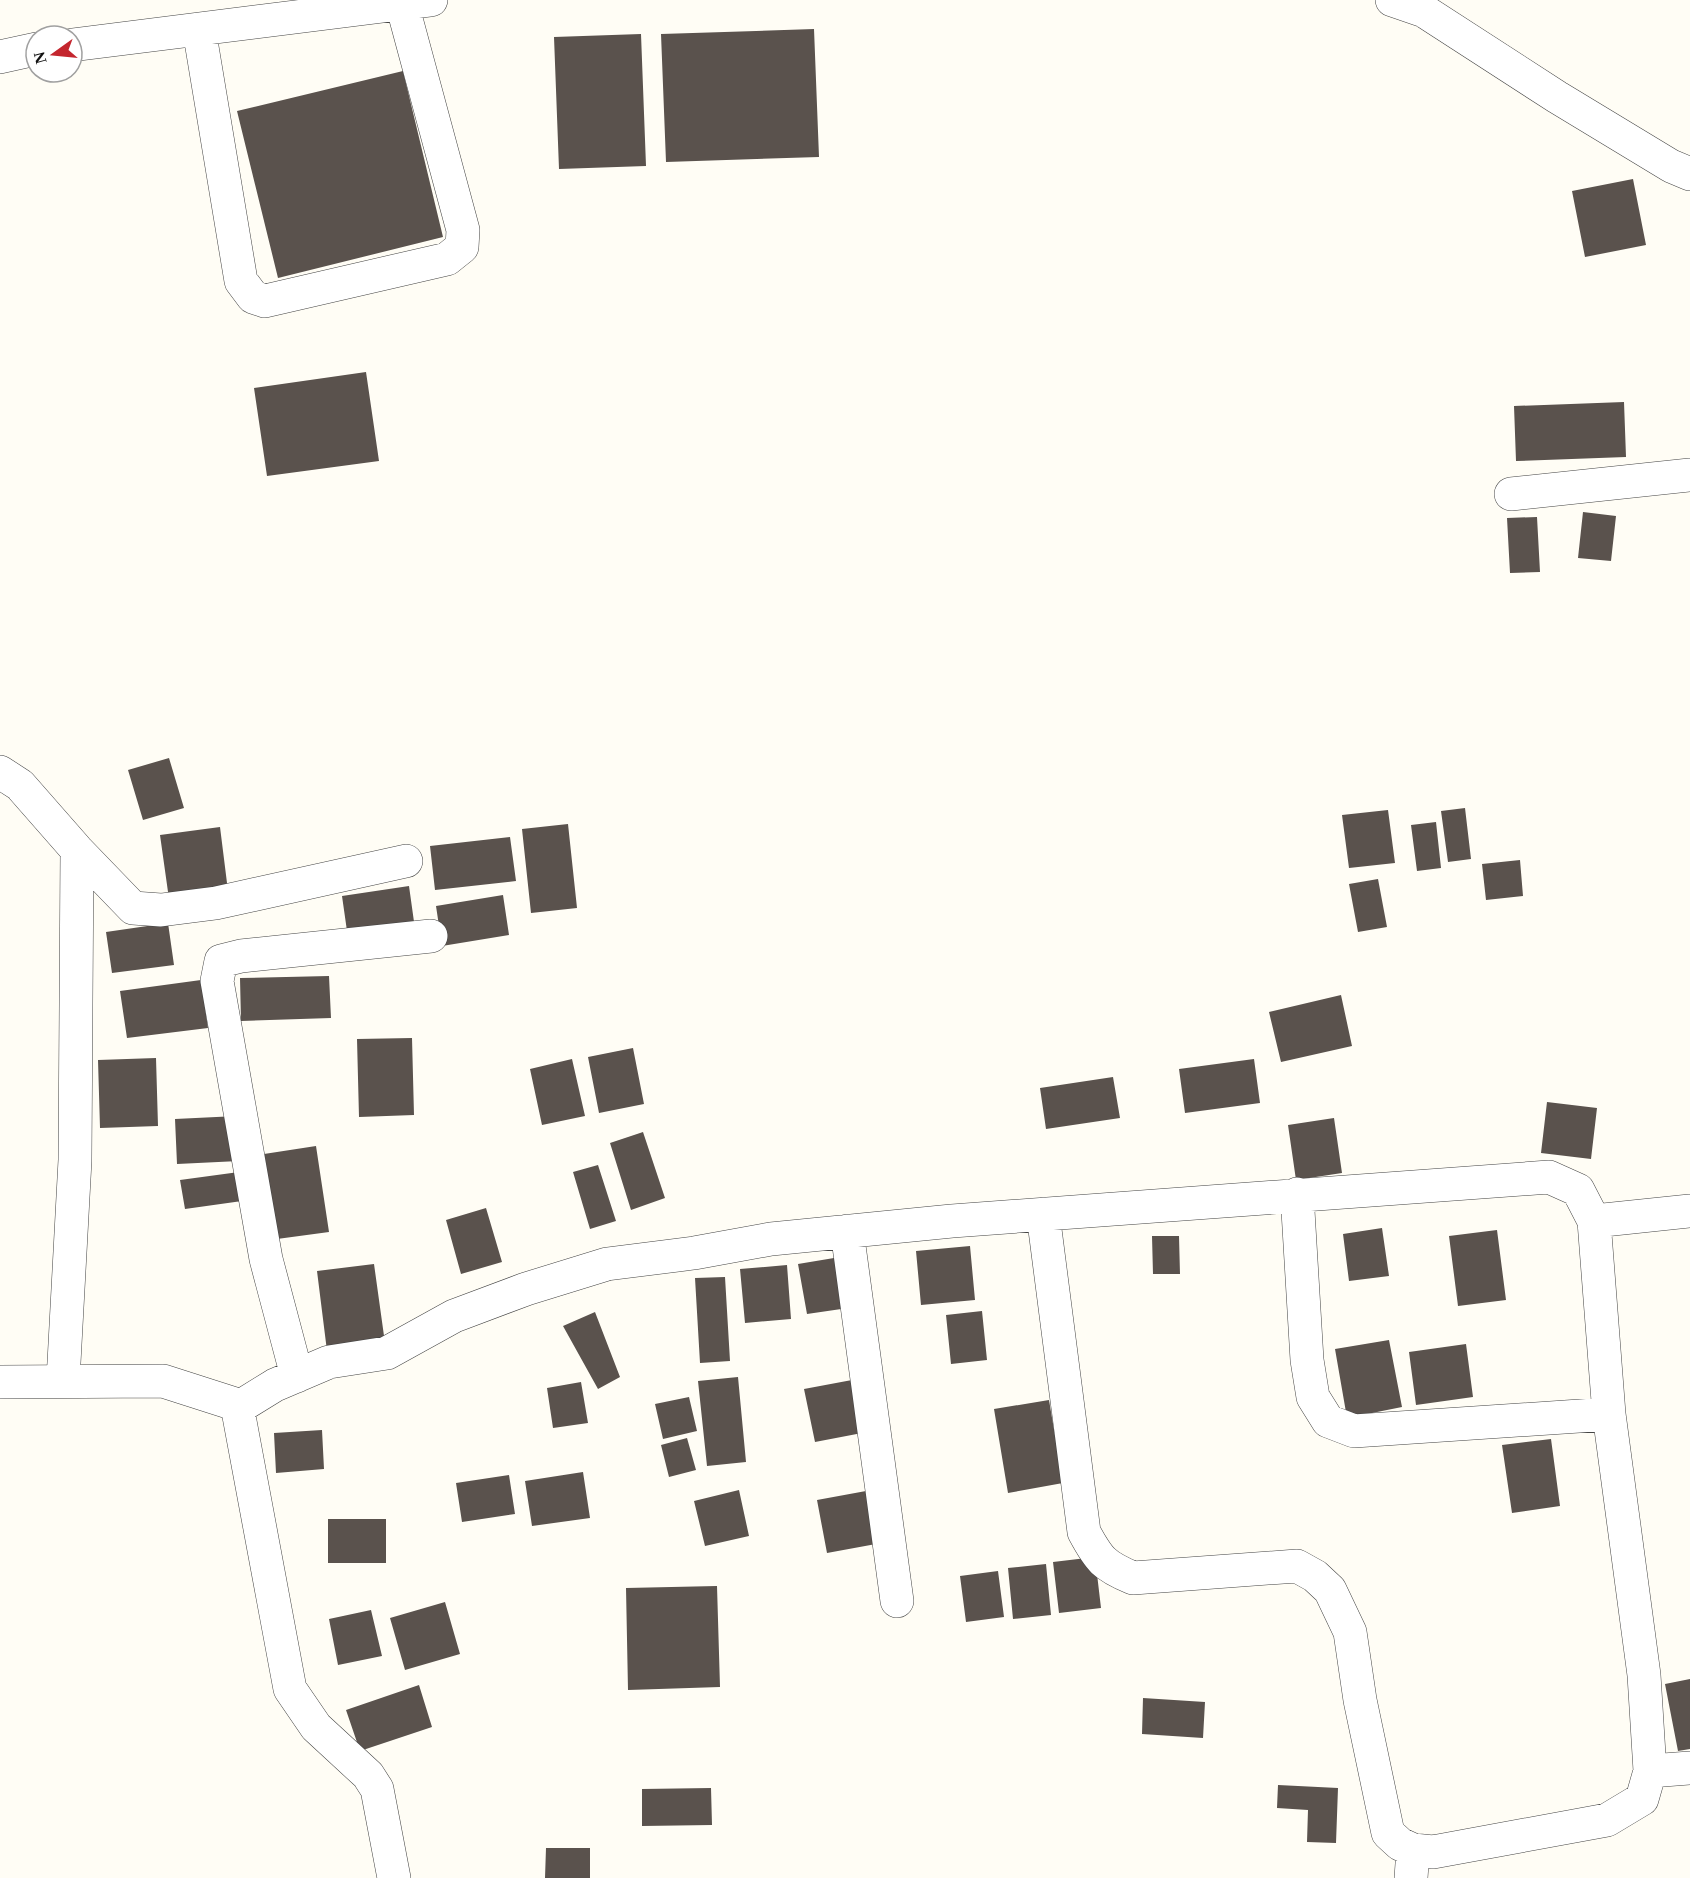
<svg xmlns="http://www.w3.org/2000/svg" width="1690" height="1878" font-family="Georgia,serif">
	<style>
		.building { fill: #5a524d }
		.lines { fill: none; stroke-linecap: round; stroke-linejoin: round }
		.minor-casing { stroke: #444; stroke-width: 34 }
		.minor { stroke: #fff; stroke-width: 33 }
	</style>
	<rect width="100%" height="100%" fill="#fffdf5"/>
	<path class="building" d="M814 29 819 157 666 162 661 34Z
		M641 34 646 166 559 169 554 37Z
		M403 71 443 237 278 278 237 111Z
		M1633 179 1646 245 1585 257 1572 191Z
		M366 372 379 461 267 476 254 388Z
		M1624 402 1626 457 1516 461 1514 406Z
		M1583 512 1616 516 1611 561 1578 558Z
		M1537 517 1540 572 1510 573 1507 518Z
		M169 758 184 808 143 820 128 770Z
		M1465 808 1471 859 1448 862 1441 811Z
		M1388 810 1395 863 1349 868 1342 815Z
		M1436 822 1441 868 1417 871 1411 825Z
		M568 824 577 908 531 913 522 829Z
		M220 827 228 891 169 899 160 835Z
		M510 837 516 881 435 890 430 846Z
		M1520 860 1523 896 1486 900 1482 864Z
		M1378 879 1387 927 1358 932 1349 884Z
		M409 886 415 929 348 938 342 896Z
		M503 895 509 935 442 946 436 906Z
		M168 923 174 965 112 973 106 932Z
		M329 976 331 1018 241 1021 240 978Z
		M201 980 208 1028 127 1038 120 991Z
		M1341 995 1352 1046 1281 1062 1269 1012Z
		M412 1038 414 1115 359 1117 357 1039Z
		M633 1048 644 1104 599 1113 588 1057Z
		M156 1058 158 1126 100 1128 98 1060Z
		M572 1059 585 1116 542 1125 530 1069Z
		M1254 1059 1260 1103 1185 1113 1179 1069Z
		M1113 1077 1120 1118 1046 1129 1040 1088Z
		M1547 1102 1597 1108 1591 1159 1541 1153Z
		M237 1116 239 1161 177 1164 175 1119Z
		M1334 1118 1342 1173 1296 1180 1288 1125Z
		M643 1132 665 1198 631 1210 610 1143Z
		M316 1146 329 1232 277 1239 264 1154Z
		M598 1165 616 1221 590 1229 573 1172Z
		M239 1172 242 1201 185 1209 180 1180Z
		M486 1208 502 1262 461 1274 446 1220Z
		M1382 1228 1389 1276 1349 1281 1343 1234Z
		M1497 1230 1506 1300 1458 1306 1449 1236Z
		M1152 1236H1179L1180 1274H1153Z
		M970 1246 975 1300 921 1305 916 1251Z
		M846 1256 855 1307 807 1314 798 1264Z
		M374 1264 385 1343 327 1351 317 1271Z
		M787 1265 791 1319 745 1323 740 1269Z
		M725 1277 730 1361 700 1363 695 1278Z
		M982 1311 987 1360 951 1364 946 1315Z
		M595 1312 620 1377 598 1389 563 1326Z
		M1389 1340 1402 1407 1347 1418 1335 1349Z
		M1466 1344 1473 1397 1416 1405 1409 1352Z
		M738 1377 746 1462 707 1466 698 1381Z
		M852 1380 862 1433 815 1442 804 1389Z
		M581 1382 588 1423 553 1428 547 1388Z
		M689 1397 697 1431 663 1439 655 1404Z
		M1049 1400 1063 1483 1008 1493 994 1409Z
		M322 1430 324 1469 276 1473 274 1433Z
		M687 1438 696 1470 669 1477 661 1445Z
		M1551 1439 1560 1506 1512 1513 1502 1445Z
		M583 1472 590 1518 532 1526 525 1481Z
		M509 1475 515 1514 462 1522 456 1483Z
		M739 1490 749 1536 705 1546 694 1501Z
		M866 1491 876 1544 827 1553 817 1500Z
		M328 1519H386V1563H328Z
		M1095 1557 1101 1608 1059 1613 1053 1562Z
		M1046 1564 1051 1615 1013 1619 1008 1568Z
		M998 1571 1004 1617 966 1622 960 1576Z
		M717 1586 720 1687 628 1690 626 1588Z
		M445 1602 460 1654 405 1670 390 1618Z
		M371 1610 382 1656 338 1665 329 1619Z
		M1690 1679V1749L1678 1751 1665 1684Z
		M419 1685 432 1727 360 1751 346 1710Z
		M1143 1698 1205 1702 1203 1738 1142 1734Z
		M1278 1785 1338 1788 1336 1843 1307 1842 1308 1810 1277 1808Z
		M711 1788 712 1825 642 1826V1789Z
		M546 1848H590V1878H545Z"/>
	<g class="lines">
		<g class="minor-casing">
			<path id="minor" d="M1392 0 1424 11 1557 97 1671 166 1690 174
				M199 29 241 281 253 297 265 301 447 259 462 247 463 230 402 4
				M72 45 431 0
				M0 57 36 49
				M1511 494 1690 475
				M0 772 20 785 77 850 133 908 161 910 216 903 406 861
				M1297 1194 1307 1360 1313 1397 1328 1421 1354 1431 1609 1414
				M1043 1214 1084 1532C1099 1560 1104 1566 1133 1578L1297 1566 1315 1576 1330 1590 1350 1632 1360 1700 1388 1833 1400 1844 1413 1850
				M1594 1221 1690 1211
				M847 1231 897 1601
				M297 1376 266 1259 217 981 221 961 241 956 431 936
				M63 1381 75 1160 77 850
				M0 1382 163 1381 241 1406 239 1416 290 1689 316 1727 368 1775 377 1789 394 1878
				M241 1406 275 1385 329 1362 387 1353 454 1316 526 1289 607 1264 694 1253 771 1239 952 1221 1549 1177 1578 1190 1594 1221 1609 1414 1644 1675 1650 1771 1642 1799 1607 1820 1433 1852 1413 1850 1411 1878
				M1650 1771 1690 1768"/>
		</g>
		<use href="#minor" class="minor"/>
	</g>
	<g transform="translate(54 54) rotate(255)"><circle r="28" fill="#ffffff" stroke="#a0a0a0" stroke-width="1.5"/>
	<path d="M0-4.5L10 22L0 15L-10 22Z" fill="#c4262e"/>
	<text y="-9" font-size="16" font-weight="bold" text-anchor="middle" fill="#111111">N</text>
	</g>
</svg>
